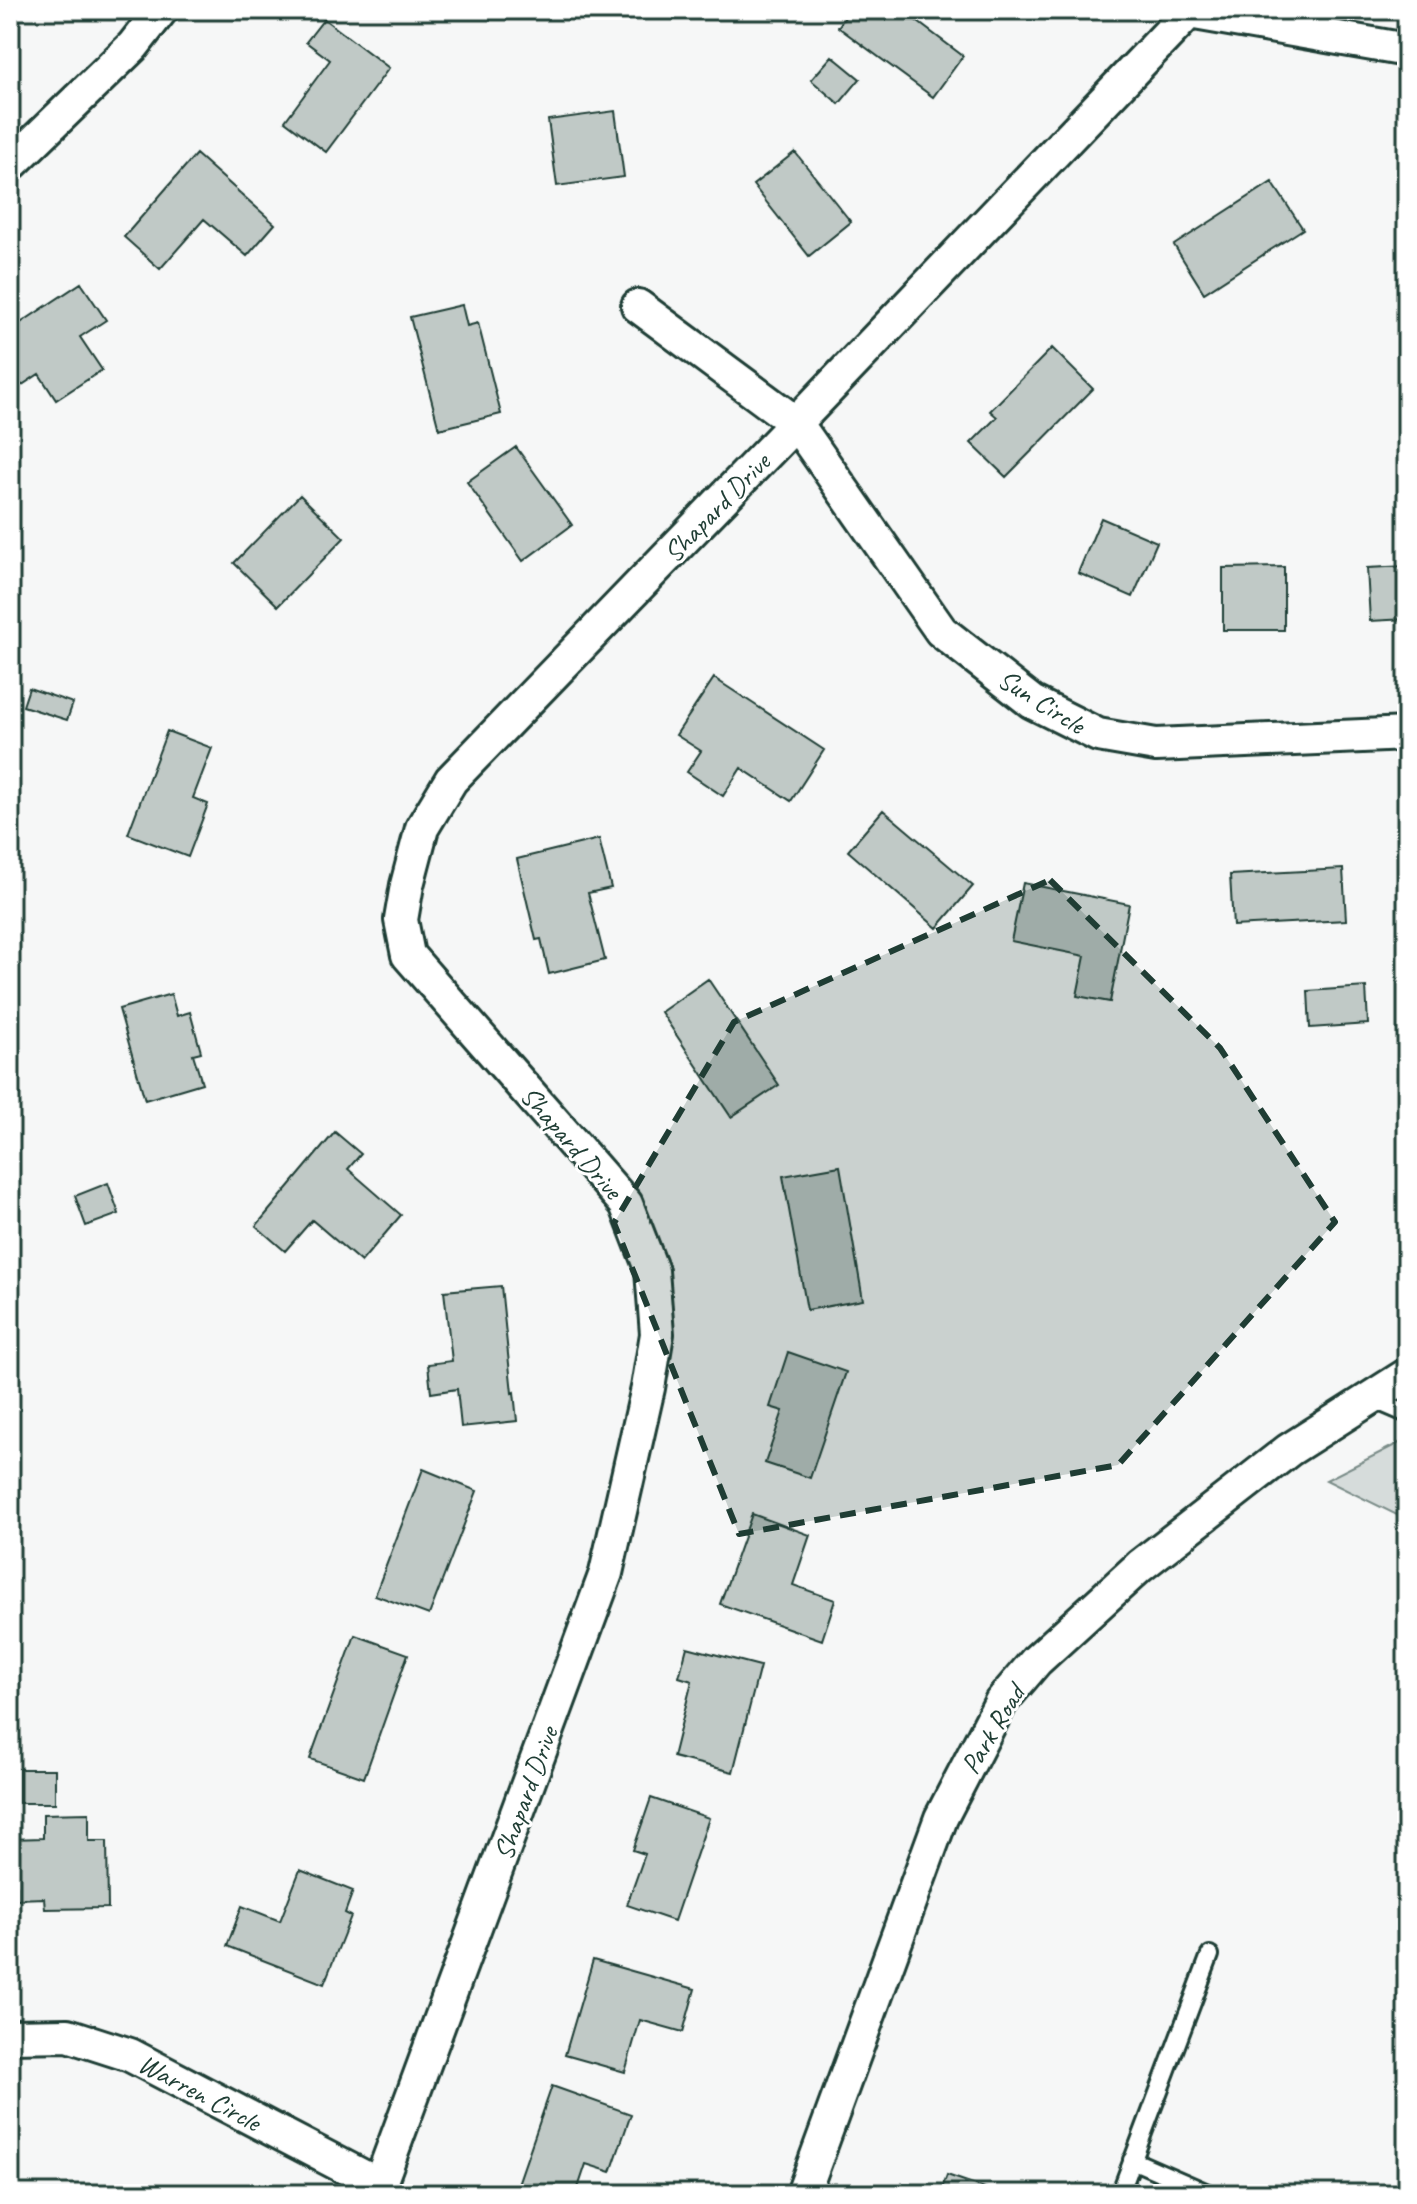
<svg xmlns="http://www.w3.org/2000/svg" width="1417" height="2204" font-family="Caveat,sans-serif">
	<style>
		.green { fill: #d6dcdb; stroke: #7a8c88; stroke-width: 2 }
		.building { fill: #c0c9c6; stroke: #1f3d34; stroke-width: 2 }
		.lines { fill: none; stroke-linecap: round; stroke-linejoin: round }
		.service-casing { stroke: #1f3d34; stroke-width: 22 }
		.minor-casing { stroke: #1f3d34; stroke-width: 38 }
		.service { stroke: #fff; stroke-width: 16 }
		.minor { stroke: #fff; stroke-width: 32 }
		.marked { fill: #1f3d34; fill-opacity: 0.2; stroke: #1f3d34; stroke-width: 6; stroke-dasharray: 16 10; stroke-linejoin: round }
		.labels { text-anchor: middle; stroke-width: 6; stroke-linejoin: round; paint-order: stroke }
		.street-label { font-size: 28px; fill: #1f3d34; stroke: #fff }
	</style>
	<rect width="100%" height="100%" fill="#f6f7f7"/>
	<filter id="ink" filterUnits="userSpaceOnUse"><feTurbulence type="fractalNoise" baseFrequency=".0125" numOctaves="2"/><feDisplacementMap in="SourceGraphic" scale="16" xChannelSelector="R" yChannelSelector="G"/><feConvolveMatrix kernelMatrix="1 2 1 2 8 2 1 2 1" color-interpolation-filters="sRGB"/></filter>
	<g filter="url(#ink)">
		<path class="green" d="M1407 1439V1520L1326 1480Z"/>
		<path class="building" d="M850 10H902L963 56 933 97 838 27Z
			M324 19 389 68 326 152 285 121 330 60 306 42Z
			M832 56 860 79 839 104 811 80Z
			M615 111 624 177 557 186 548 120Z
			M795 152 851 222 809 256 753 185Z
			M196 154 275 224 247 256 204 219 160 269 124 237Z
			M1272 182 1303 229 1204 293 1174 245Z
			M81 283 106 320 80 337 102 370 56 400 39 374 13 391 10 386V330Z
			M462 305 467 326 478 323 501 414 439 429 410 317Z
			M1052 348 1093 389 1006 477 971 443 997 417 990 411Z
			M516 447 572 525 523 561 467 482Z
			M300 495 344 538 278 606 234 563Z
			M1101 518 1157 542 1133 597 1078 573Z
			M1407 566V619L1370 621 1367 568Z
			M1284 567V630H1223V568Z
			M714 678 824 750 791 801 741 768 723 796 687 772 701 751 676 735Z
			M29 688 73 703 67 720 23 706Z
			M167 731 212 748 193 798 208 804 188 857 128 834Z
			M883 810 973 886 937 928 848 851Z
			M599 839 611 888 588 893 605 960 549 974 541 939 536 940 517 859Z
			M1343 869 1346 920 1233 926 1230 875Z
			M1023 883 1129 904 1110 1002 1077 996 1085 956 1011 941Z
			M708 979 779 1085 731 1117 661 1012Z
			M1366 987 1368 1024 1310 1028 1308 991Z
			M171 994 177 1016 190 1012 201 1052 193 1054 202 1083 145 1100 119 1009Z
			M335 1132 361 1154 348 1169 401 1215 361 1262 312 1220 285 1251 256 1226Z
			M840 1166 863 1300 807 1310 783 1176Z
			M108 1183 119 1214 86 1226 75 1196Z
			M501 1286 512 1393 514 1392 517 1421 461 1427 457 1389 431 1393 428 1364 452 1361 444 1291Z
			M788 1352 846 1372 810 1478 765 1463 783 1411 770 1407Z
			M423 1469 477 1491 429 1615 375 1595Z
			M752 1514 810 1535 793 1585 835 1600 822 1640 720 1604Z
			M355 1635 408 1654 364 1778 310 1759Z
			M687 1647 760 1666 733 1772 673 1757 692 1681 679 1677Z
			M19 1769H55V1803H19Z
			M651 1798 709 1818 674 1921 627 1905 645 1854 633 1850Z
			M89 1813V1841H107L108 1908 45 1909 44 1898 17 1899V1886L10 1887V1839L43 1838V1814Z
			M300 1870 353 1891 345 1913 351 1916 324 1984 227 1946 242 1906 280 1921Z
			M593 1960 695 1989 683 2032 640 2020 625 2072 565 2055Z
			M552 2086 631 2114 611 2172 586 2164 576 2194H537L517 2187Z
			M947 2175 1002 2194H940Z"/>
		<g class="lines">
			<g class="service-casing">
				<path id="service" d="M1372 1399 1407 1414
					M1132 2160 1210 2194
					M1120 2194 1210 1955"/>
			</g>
			<g class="minor-casing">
				<path id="minor" d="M10 165 133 46 161 10
					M638 306 796 423 941 631 1032 702 1098 735 1156 745 1407 734
					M10 2036 68 2035 130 2055 379 2185
					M376 2194 606 1573 648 1388 657 1334 652 1271 626 1204 408 955 401 920 407 885 422 828 451 780 796 423 1189 12 1407 50
					M803 2194 941 1818 1001 1702 1036 1661 1140 1566 1289 1450 1407 1375"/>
			</g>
			<use href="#service" class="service"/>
			<use href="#minor" class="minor"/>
		</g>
	</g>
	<path class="marked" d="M1050 880 1220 1048 1335 1222 1118 1465 739 1534 614 1223 734 1022Z"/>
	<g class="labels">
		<g class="street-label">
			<text transform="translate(716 507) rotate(-46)" y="10">Shapard Drive</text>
			<text transform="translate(1042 701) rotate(32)" y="10">Sun Circle</text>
			<text transform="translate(572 1142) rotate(49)" y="10">Shapard Drive</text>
			<text transform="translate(992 1729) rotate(-59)" y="10">Park Road</text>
			<text transform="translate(525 1793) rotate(-70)" y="10">Shapard Drive</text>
			<text transform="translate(200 2092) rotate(28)" y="10">Warren Circle</text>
		</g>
	</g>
	<rect width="1417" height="2204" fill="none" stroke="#fff" stroke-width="40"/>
	<rect x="20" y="20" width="1377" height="2164" fill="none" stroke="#1f3d34" stroke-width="3" filter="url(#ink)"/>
</svg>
